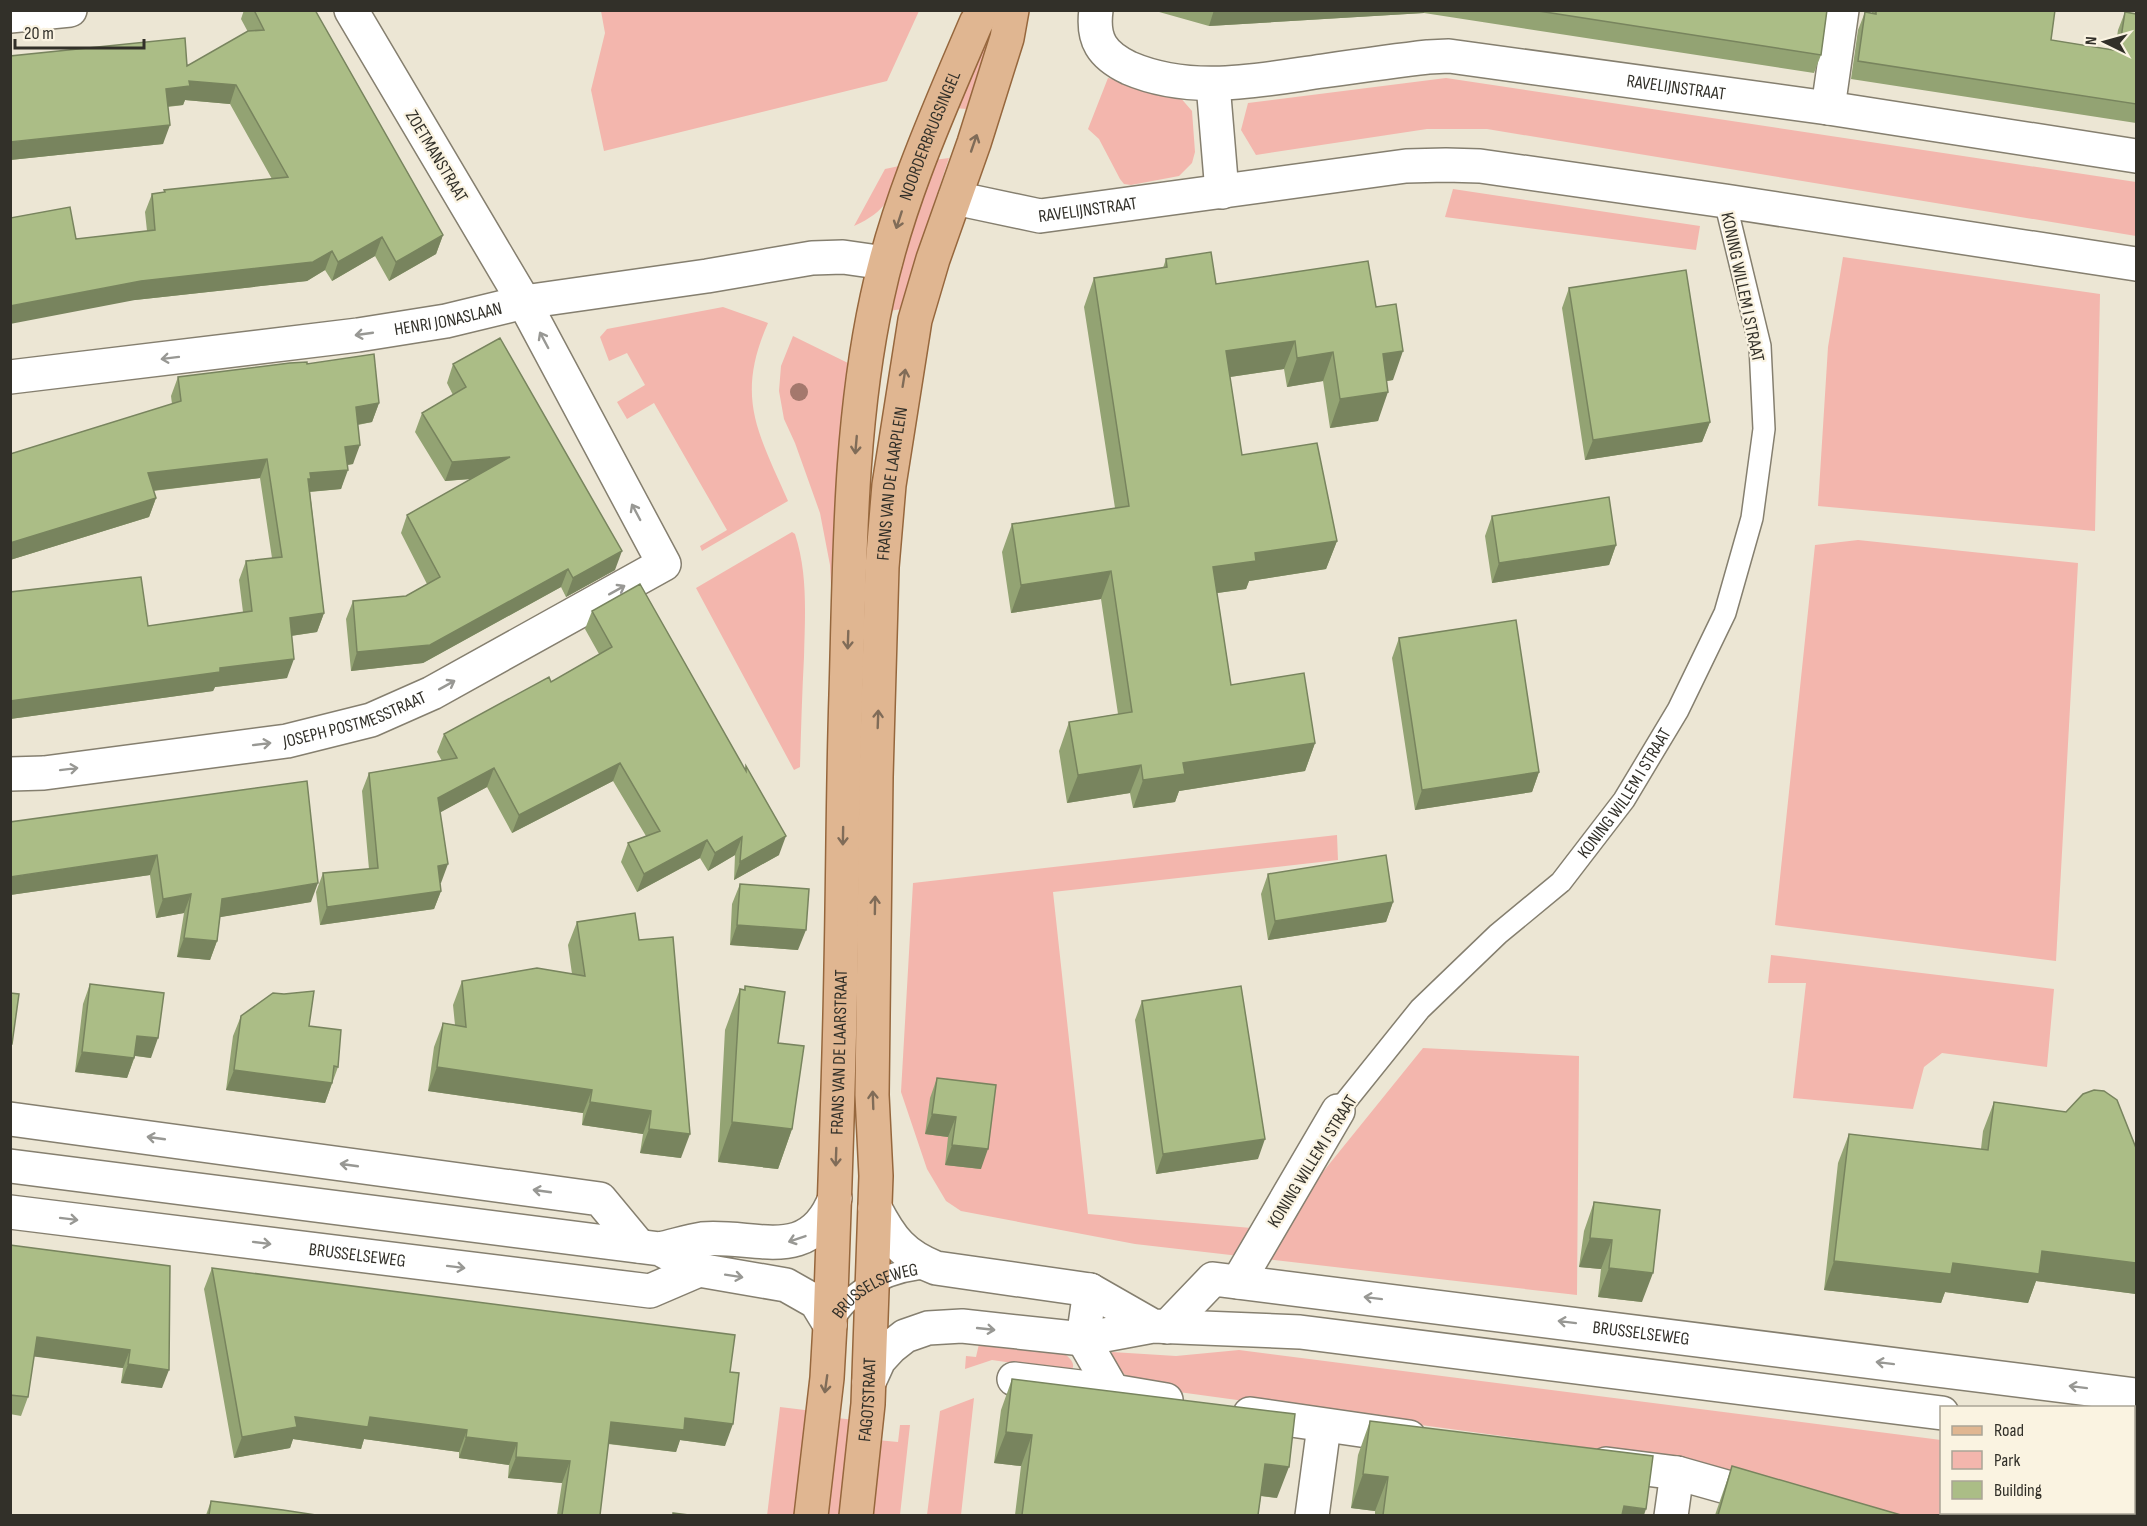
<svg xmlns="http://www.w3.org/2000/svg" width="2147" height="1526" font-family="'Sofia Sans Condensed',sans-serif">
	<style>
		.green { fill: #f3b6ad }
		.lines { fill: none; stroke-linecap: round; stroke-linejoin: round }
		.lane-casing { stroke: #857f6f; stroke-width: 24 }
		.street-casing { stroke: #857f6f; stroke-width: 36 }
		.secondary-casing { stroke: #857f6f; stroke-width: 36 }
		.primary-casing { stroke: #96673d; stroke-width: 36 }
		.lane { stroke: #fff; stroke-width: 21 }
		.street { stroke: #fff; stroke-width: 33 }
		.secondary { stroke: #fff; stroke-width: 33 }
		.primary { stroke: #e0b691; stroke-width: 33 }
		.tree { fill: #a4786d }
		.wall { fill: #93a373 }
		.shaded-wall { fill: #78845e }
		.building { fill: #abbd86; stroke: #78845e; stroke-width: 1.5 }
		.oneway { stroke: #806c58 }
		.oneway2 { stroke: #989894 }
		.labels { text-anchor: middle; stroke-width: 4.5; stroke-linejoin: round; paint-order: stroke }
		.street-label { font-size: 18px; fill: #323029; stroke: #faf3e1 }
	</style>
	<rect width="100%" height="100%" fill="#ece6d4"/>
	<path class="green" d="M601 11V10L919 11 887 81 604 151 591 90 605 33Z
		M991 23 996 25 966 109 955 108Z
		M1108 78 1170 93 1179 96 1192 111 1195 152 1192 163 1179 176 1131 185 1124 184 1120 179 1099 139 1088 129Z
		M1446 78 2136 182V236L1487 129H1427L1256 155 1241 130 1248 103Z
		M949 158 910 276 902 309 889 311 897 274 934 160Z
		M904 165C891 197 887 211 854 226L885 169Z
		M1453 189 1700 226 1696 250 1445 217Z
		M1843 257 2100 294 2095 531 1818 506 1828 347Z
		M723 307 768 323C735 398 758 432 788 501L702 551 700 546 727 530 654 403 627 419 617 402 645 385 627 353 609 361 600 337 607 329Z
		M793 336 850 364 832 608 830 565 820 513 795 443 784 419 779 391 781 366Z
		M792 532 795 534C808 574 805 615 804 657 802 694 801 731 800 767L794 770 696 588Z
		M1858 540 2078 563 2056 961 1775 925 1815 545Z
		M1337 835 1338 860 1053 892 1088 1214 1276 1230 1423 1048 1579 1056 1577 1295 1135 1244 961 1211 946 1201 927 1169 901 1092 913 883Z
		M1771 955 2054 989 2047 1067 1942 1053 1924 1067 1913 1109 1793 1098 1806 983H1768Z
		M979 1344 1064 1353C1069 1358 1077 1363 1071 1371H1066L992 1360 965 1369 966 1356 976 1357Z
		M1239 1350 1941 1440 1942 1512H2134V1466H2136V1515H1874L1663 1458 1142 1387 1112 1365V1352L1176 1356Z
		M974 1398 961 1515H927L940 1411Z
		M780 1407 813 1411 800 1515 767 1516Z
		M837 1418 855 1420 845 1515 827 1516Z
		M900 1425H910L900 1515 870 1516 877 1440 898 1442Z"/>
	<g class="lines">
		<g class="lane-casing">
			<g id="lane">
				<path id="s1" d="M1338 1111 1420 1009 1498 934 1561 882 1624 800 1678 710 1725 613 1752 518 1764 429 1760 346 1725 201"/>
				<path id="s2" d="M831 1324C850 1288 893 1268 933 1268"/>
			</g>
		</g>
		<g class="street-casing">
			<g id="street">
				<path id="s3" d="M1096 10C1092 40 1102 55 1129 68 1192 95 1259 80 1323 71 1358 66 1393 61 1428 57L1449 56 1828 108 2136 156"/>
				<path d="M10 16 70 10"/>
				<path d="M1213 84 1222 192"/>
				<path d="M1828 108 1842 10"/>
				<path id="s4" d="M955 198 1040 216 1406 166 1446 165 1480 166 1725 201 2136 264"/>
				<path id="s5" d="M10 377 358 335 446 321 524 302 707 276 812 258 843 257 885 263"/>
				<path id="s6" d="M10 774 44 773 287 741 371 720 432 693 664 564 524 302 351 10"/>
				<path d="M10 1119 600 1199 639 1246"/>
				<path id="s7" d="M10 1212 650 1291 699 1270"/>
				<path d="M1238 1282 1338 1111"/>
				<path d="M1090 1290 1083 1339 1113 1391"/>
				<path id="s8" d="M1167 1327 1213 1279 2136 1395"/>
				<path d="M1014 1379 1113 1391 1166 1400"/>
				<path d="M1250 1414 1409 1437"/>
				<path d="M1606 1464 1677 1473 1829 1516"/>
				<path d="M1312 1516 1324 1426"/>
				<path d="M1671 1516 1677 1473"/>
			</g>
		</g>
		<g class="secondary-casing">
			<path id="secondary" d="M10 1166 660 1249 699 1270 786 1285 816 1302 830 1325
				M875 1208C891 1239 903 1255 936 1268L1090 1290 1153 1326
				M660 1249C674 1246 688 1241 702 1239 755 1234 809 1266 835 1198
				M869 1382 879 1360 891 1347 905 1336 928 1328 962 1326 1083 1339 1153 1326 1300 1332 1942 1413
				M2134 1437 2136 1438"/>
		</g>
		<g class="primary-casing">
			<g id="primary">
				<path id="s9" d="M811 1516 827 1378 830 1325C834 1206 839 1086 841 967 843 876 843 785 846 695 850 562 849 428 877 298 897 203 938 112 976 23L984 10"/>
				<path id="s10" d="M856 1516 868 1404 876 1176 872 1095 876 777 882 567 889 485 915 320 933 259 974 143 1007 38 1012 10"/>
			</g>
		</g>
		<use href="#lane" class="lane"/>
		<use href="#street" class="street"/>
		<use href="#secondary" class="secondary"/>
		<use href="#primary" class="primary"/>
	</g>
	<circle class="tree" cx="799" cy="392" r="9"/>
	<path class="wall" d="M244 10H315L443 235 436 254 389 281 375 256 332 281 325 270 307 281 135 300 76 239 147 231 145 212 152 194 164 192V190L272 179 230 104 185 100 183 105 168 107 163 144 10 160 187 66 248 32 241 19Z
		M1152 10H1827L1821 55 1814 73 1424 13 1209 26Z
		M1872 10H2055L2051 40 2115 50 2118 30 2125 12 2136 14V123L1851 79 1858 30 1865 12 1872 13Z
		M1166 259 1216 284 1376 307 1393 380 1387 381 1378 421 1330 428 1323 381 1287 387 1284 369 1230 377 1242 455 1337 541 1326 569 1249 581 1246 589 1217 593 1231 685 1315 743 1305 771 1179 791 1175 802 1133 808 1130 793 1067 803 1059 751 1069 722 1118 714 1101 599 1011 613 1002 552 1012 524 1115 508 1084 307 1094 278 1163 268Z
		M1569 288 1710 422 1702 442 1585 460 1562 308Z
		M307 364 379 403 372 422 358 425 353 464 348 465 341 489 310 492 324 613 317 632 291 636 287 678 215 687 213 691 10 719V592L148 626 243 612 239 580 246 561 272 558 260 478 153 491 156 498 149 517 10 560V454L172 404 171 396 178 377Z
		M453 364 615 570 566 597 561 587 423 663 351 671 346 619 353 601 406 596 427 584 401 533 407 515 472 479 445 481 415 432 422 413 453 395 447 383Z
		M1492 516 1616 545 1609 565 1492 583 1485 536Z
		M592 611 745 769 746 766 779 855 734 880 735 855 708 871 700 858 637 892 621 862 628 843 646 836 613 781 512 833 487 787 440 812 441 883H440L441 891 434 909 320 925 316 892 323 873 369 869 362 791 369 773 442 761 437 752 444 734 551 682 599 654 585 629Z
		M1399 638 1539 772 1532 792 1415 810 1392 658Z
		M307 781 311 902 220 917 217 941 210 960 177 957 184 913 156 918 150 875 10 895Z
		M1268 874 1393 902 1386 922 1268 940 1261 894Z
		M740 884 798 950 730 945 732 904Z
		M577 922 639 940 681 1158 640 1153 643 1134 582 1125 583 1113 428 1091 434 1047 443 1023 455 1025 453 1005 462 981 572 974 568 945Z
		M90 984 151 1058 135 1056 127 1078 75 1072 83 1004Z
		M745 986 778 1043 792 1129 778 1169 718 1162 725 1030 740 989 744 990Z
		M1142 1001 1258 1159 1156 1174 1135 1020Z
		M241 1016 309 1026 338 1067 325 1103 226 1090 233 1036Z
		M937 1078 981 1169 945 1165 948 1137 925 1134 930 1098Z
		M1994 1102 2136 1148V1294L2036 1281 2028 1303 1945 1292 1941 1303 1824 1290 1838 1163 1849 1134 1981 1149 1983 1131Z
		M1594 1202 1642 1302 1598 1297 1601 1269 1579 1267 1584 1231Z
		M10 1245 170 1266 162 1388 121 1383 123 1368 34 1356 28 1397 21 1416 10 1414Z
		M212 1268 730 1372 725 1446 680 1440 676 1452 608 1444 600 1515H557L562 1483 508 1478 509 1465 459 1458V1452L364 1439 361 1449 293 1439 290 1448 234 1458 204 1289Z
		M1012 1379 1277 1498 1261 1496 1258 1515H1015L1021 1466 994 1463 1001 1410Z
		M1370 1421 1644 1515H1375V1511L1351 1508 1358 1455Z
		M1732 1466 1901 1515H1715Z
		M211 1501 316 1515H206Z"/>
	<path class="shaded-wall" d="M1214 10H1425L1424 13 1209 26Z
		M189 81 236 85 230 104 185 100 183 105 159 107 166 89Z
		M170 125 163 144 10 160V142Z
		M443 235 436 254 389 281 396 262Z
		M382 237 375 256 332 281 338 262Z
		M332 251 325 270 307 281 135 300 10 324V306L141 281Z
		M1295 341 1284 369 1216 379 1226 351Z
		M1403 351 1393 380 1373 383 1383 354Z
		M1333 352 1323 381 1287 387 1297 358Z
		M1388 392 1378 421 1330 428 1340 399Z
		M379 403 372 422 349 426 356 407Z
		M1710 422 1702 442 1585 460 1593 440Z
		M360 445 353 464 338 466 345 447Z
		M510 457 504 476 445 481 452 462Z
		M267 459 260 478 141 492 148 473Z
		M348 470 341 489 306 492 301 498 310 473Z
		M156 498 149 517 10 560V543Z
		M1337 541 1326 569 1249 581 1246 589 1203 595 1213 567 1255 553Z
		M1616 545 1609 565 1492 583 1499 563Z
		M622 551 615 570 566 597 573 578Z
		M568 569 561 587 423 663 351 671 357 652Z
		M1111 571 1101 599 1011 613 1021 585Z
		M324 613 317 632 283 637 290 618Z
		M294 659 287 678 215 687 213 691 10 719V701L220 668Z
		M1315 743 1305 771 1179 791 1175 802 1133 808 1143 780 1183 763Z
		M620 763 613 781 512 833 519 815Z
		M1141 765 1130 793 1067 803 1078 775Z
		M494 768 487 787 432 817 438 798Z
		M1539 772 1532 792 1415 810 1422 790Z
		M786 836 779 855 734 880 740 862Z
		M742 837 735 855 708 871 715 853Z
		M707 840 700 858 637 892 644 874Z
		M157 855 150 875 10 895V877Z
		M448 864 441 883 431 884 438 866Z
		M318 883 311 902 215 918 222 899Z
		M441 891 434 909 320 925 327 907Z
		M191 894 184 913 156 918 163 899Z
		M1393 902 1386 922 1268 940 1275 921Z
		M737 925 806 930 798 950 730 945Z
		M184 938 217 941 210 960 177 957Z
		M137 1036 158 1038 151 1058 130 1055Z
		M82 1052 134 1058 127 1078 75 1072Z
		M437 1067 592 1090 583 1113 428 1091Z
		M234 1070 332 1083 325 1103 226 1090Z
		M590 1102 651 1111 643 1134 582 1125Z
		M932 1114 956 1117 948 1137 925 1134Z
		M732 1122 792 1129 778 1169 718 1162Z
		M649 1129 690 1134 681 1158 640 1153Z
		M1265 1139 1258 1159 1156 1174 1163 1154Z
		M952 1145 988 1149 981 1169 945 1165Z
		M1590 1238 1612 1240 1601 1269 1579 1267Z
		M2042 1251 2136 1263V1294L2036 1281 2028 1303 1945 1292 1941 1303 1824 1290 1834 1261Z
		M1609 1268 1653 1273 1642 1302 1598 1297Z
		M37 1337 130 1350 123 1368 30 1356Z
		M128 1364 169 1370 162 1388 121 1383Z
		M295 1417H370L467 1430 459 1452 364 1439 361 1449 293 1439 290 1448 234 1458 242 1437Z
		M685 1418 733 1424 725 1446 680 1440 676 1452 603 1443 611 1422Z
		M1006 1432 1032 1435 1021 1466 994 1463Z
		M466 1437 517 1443 509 1465 459 1458Z
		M516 1457 570 1461 562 1483 508 1478Z
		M1265 1464 1289 1467 1277 1498 1254 1495Z
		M1363 1474 1388 1477 1375 1511 1351 1508Z
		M1624 1506 1646 1509 1644 1515H1620Z"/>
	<path class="building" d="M254 10H315L443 235 396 262 382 237 338 262 332 251 313 262 141 281 10 306V218L70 207 76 239 155 230 152 194 165 192 164 190 288 177 236 85 189 81 190 86 166 89 170 125 10 142V56L185 38 187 66 248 31 264 30Z
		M1532 10H1827L1821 55Z
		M1876 10H2055L2051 40 2119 51 2125 12 2136 14V104L1858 61 1865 12 1876 14Z
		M1211 252 1216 284 1368 261 1376 307 1396 304 1403 351 1383 354 1388 392 1340 399 1333 352 1297 358 1295 341 1226 351 1242 455 1317 443 1337 541 1255 553 1256 561 1213 567 1231 685 1304 673 1315 743 1183 763 1185 774 1143 780 1141 765 1078 775 1069 722 1132 712 1111 571 1021 585 1012 524 1129 506 1094 278 1167 267 1166 259Z
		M1686 270 1710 422 1593 440 1569 288Z
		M500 338 622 551 573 578 568 569 430 645 357 652 353 601 406 596 440 577 407 515 510 457 452 462 422 413 466 387 453 364Z
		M374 354 379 403 356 407 360 445 345 447 348 470 310 473 311 479H308L324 613 290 618 294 659 220 668V672L10 701V592L141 577 148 626 252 611 246 561 282 557 267 459 148 473 156 498 10 543V454L181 401 178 377 290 363 307 362V364Z
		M1609 497 1616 545 1499 563 1492 516Z
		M640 584 746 771V766L786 836 740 862 742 837 715 853 707 840 644 874 628 843 660 831 620 763 519 815 494 768 438 798 448 864 438 866 441 891 327 907 323 873 378 868 369 773 457 758 444 734 549 677 551 682 612 647 592 611Z
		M1516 620 1539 772 1422 790 1399 638Z
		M307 781 318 883 222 899 217 941 184 938 191 894 163 899 157 855 10 877V822Z
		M1386 855 1393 902 1275 921 1268 874Z
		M740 884 809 889 806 930 737 925Z
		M635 913 639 940 673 937 690 1134 649 1129 651 1111 590 1102 592 1090 437 1067 443 1023 466 1027 462 981 537 968 585 976 577 922Z
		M90 984 164 993 158 1038 137 1036 134 1058 82 1052Z
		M745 986 785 992 778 1043 804 1046 792 1129 732 1122 740 989 745 990Z
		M1241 986 1265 1139 1163 1154 1142 1001Z
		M314 991 309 1026 341 1030 338 1067 334 1066 332 1083 234 1070 241 1016 273 993 284 994Z
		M10 993 19 994 12 1044H10Z
		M937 1078 996 1085 988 1149 952 1145 956 1117 932 1114Z
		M2094 1090 2104 1091 2117 1100 2136 1148V1263L2042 1251 2039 1274 1953 1263 1951 1274 1834 1261 1849 1134 1988 1150 1994 1102 2066 1112 2083 1094Z
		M1594 1202 1660 1210 1653 1273 1609 1268 1612 1240 1590 1238Z
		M10 1245 170 1266 169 1370 128 1364 130 1350 37 1337 28 1397 10 1395Z
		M212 1268 735 1335 730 1372 739 1373 733 1424 685 1418 684 1430 611 1422 600 1515H562L570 1461 516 1457 517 1443 466 1437 467 1430 370 1417 368 1427 295 1417 297 1427 242 1437Z
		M1012 1379 1295 1414 1289 1467 1265 1464 1258 1515H1022L1032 1435 1006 1432Z
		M1370 1421 1653 1456 1646 1509 1624 1506 1622 1515H1383L1388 1477 1363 1474Z
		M1732 1466 1901 1515H1718Z
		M211 1501 283 1510 316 1515H209Z
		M673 1513 689 1515H673Z"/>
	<defs><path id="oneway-shaft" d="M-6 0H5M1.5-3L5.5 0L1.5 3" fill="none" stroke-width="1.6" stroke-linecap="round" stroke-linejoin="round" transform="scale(1.5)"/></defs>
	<g class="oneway">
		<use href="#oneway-shaft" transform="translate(974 143) rotate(-71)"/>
		<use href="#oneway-shaft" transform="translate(899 220) rotate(108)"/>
		<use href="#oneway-shaft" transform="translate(904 378) rotate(-81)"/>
		<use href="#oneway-shaft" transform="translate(856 445) rotate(95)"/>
		<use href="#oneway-shaft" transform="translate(848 640) rotate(92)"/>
		<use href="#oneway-shaft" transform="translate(878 719) rotate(-88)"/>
		<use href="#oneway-shaft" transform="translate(843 836) rotate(91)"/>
		<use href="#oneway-shaft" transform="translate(875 905) rotate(-89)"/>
		<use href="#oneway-shaft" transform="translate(873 1100) rotate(-92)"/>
		<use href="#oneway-shaft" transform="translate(836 1157) rotate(92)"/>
		<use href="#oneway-shaft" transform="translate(826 1384) rotate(98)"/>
	</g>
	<g class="oneway2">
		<use href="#oneway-shaft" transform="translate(364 334) rotate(172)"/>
		<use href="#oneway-shaft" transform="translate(544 340) rotate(-118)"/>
		<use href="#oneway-shaft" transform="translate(170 358) rotate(173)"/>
		<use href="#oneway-shaft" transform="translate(636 512) rotate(-118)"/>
		<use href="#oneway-shaft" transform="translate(617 590) rotate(-29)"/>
		<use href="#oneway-shaft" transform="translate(447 685) rotate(-29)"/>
		<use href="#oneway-shaft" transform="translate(262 744) rotate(-7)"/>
		<use href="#oneway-shaft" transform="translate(69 769) rotate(-7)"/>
		<use href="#oneway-shaft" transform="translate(156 1138) rotate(-172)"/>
		<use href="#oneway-shaft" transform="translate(349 1165) rotate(-172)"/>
		<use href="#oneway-shaft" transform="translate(542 1191) rotate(-172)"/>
		<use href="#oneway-shaft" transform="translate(69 1219) rotate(7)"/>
		<use href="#oneway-shaft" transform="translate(797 1239) rotate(161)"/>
		<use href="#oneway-shaft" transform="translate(262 1243) rotate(7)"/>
		<use href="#oneway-shaft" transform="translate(456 1267) rotate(7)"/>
		<use href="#oneway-shaft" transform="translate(734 1276) rotate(9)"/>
		<use href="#oneway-shaft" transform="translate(1373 1298) rotate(-173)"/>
		<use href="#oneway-shaft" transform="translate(1567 1322) rotate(-173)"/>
		<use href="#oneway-shaft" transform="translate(986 1329) rotate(6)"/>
		<use href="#oneway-shaft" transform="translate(1885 1363) rotate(-173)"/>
		<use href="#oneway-shaft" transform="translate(2078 1387) rotate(-173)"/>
	</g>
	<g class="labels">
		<g class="street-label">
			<text dy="6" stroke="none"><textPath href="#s3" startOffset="626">RAVELIJNSTRAAT</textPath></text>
			<text dy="6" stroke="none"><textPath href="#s9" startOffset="1392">NOORDERBRUGSINGEL</textPath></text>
			<text transform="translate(437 156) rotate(59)" y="6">ZOETMANSTRAAT</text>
			<text dy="6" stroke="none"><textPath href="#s4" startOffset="135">RAVELIJNSTRAAT</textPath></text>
			<text transform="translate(1743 287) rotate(78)" y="6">KONING WILLEM I STRAAT</text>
			<text dy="6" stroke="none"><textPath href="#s5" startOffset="442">HENRI JONASLAAN</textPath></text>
			<text dy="6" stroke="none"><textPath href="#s10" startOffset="1034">FRANS VAN DE LAARPLEIN</textPath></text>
			<text dy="6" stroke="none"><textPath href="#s6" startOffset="350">JOSEPH POSTMESSTRAAT</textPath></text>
			<text dy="6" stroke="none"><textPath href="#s1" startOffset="430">KONING WILLEM I STRAAT</textPath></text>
			<text dy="6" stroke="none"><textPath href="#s9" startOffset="465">FRANS VAN DE LAARSTRAAT</textPath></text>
			<text transform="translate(1312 1161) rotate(-58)" y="6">KONING WILLEM I STRAAT</text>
			<text dy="6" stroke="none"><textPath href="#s7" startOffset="350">BRUSSELSEWEG</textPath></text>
			<text dy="6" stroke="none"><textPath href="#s2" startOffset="58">BRUSSELSEWEG</textPath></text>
			<text dy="6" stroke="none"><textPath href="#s8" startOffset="498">BRUSSELSEWEG</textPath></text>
			<text dy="6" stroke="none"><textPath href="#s10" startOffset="117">FAGOTSTRAAT</textPath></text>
		</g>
	</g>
	<rect width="2147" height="1526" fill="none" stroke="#323029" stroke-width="24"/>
	<rect x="1940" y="1406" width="195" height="108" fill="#faf3e1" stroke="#aaa597" stroke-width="1.5"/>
	<rect x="1952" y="1426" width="30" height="9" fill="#e0b691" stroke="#aaa597" stroke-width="1.5"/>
	<text x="1994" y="1436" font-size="18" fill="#323029">Road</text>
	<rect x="1952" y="1451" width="30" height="18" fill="#f3b6ad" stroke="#aaa597" stroke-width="1.5"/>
	<text x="1994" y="1466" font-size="18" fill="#323029">Park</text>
	<rect x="1952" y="1481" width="30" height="18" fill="#abbd86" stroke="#aaa597" stroke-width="1.5"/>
	<text x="1994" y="1496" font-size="18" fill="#323029">Building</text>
	<g transform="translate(2105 42) rotate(275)" stroke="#faf3e1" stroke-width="4.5" paint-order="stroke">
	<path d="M0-4.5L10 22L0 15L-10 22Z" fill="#323029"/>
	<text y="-9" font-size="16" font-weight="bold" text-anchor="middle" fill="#323029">N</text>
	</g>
	<path d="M15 39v9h129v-9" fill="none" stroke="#323029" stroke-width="3"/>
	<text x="24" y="39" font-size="18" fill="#323029" stroke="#faf3e1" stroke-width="4.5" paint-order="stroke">20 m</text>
</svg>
